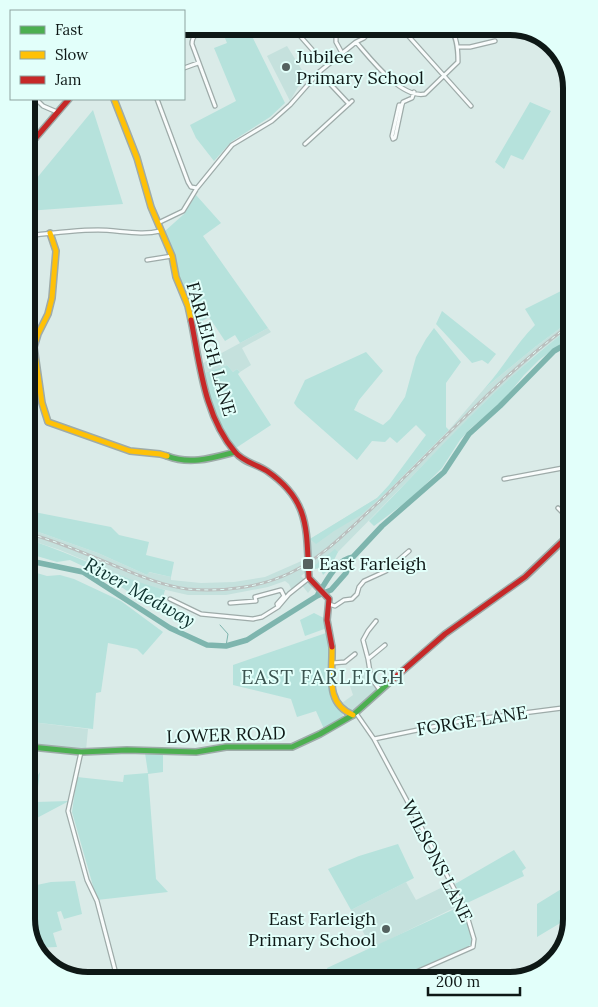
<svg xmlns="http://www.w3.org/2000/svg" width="598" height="1007" font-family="Lora,serif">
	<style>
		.built { fill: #c5e1dd }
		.green { fill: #b6e2dc }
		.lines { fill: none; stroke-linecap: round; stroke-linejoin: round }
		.stream { stroke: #7eb5ae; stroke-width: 1 }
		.river { stroke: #7eb5ae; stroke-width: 5.5 }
		.street-casing { stroke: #9eaba9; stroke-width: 5.5 }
		.fast-casing { stroke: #9eaba9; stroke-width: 8 }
		.slow-casing { stroke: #9eaba9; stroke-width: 8 }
		.jam-casing { stroke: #9eaba9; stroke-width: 8 }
		.street { stroke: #f9fcfc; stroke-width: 3 }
		.fast { stroke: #4caf50; stroke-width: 5 }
		.slow { stroke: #ffc107; stroke-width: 5 }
		.jam { stroke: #c62828; stroke-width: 5 }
		.rail-casing { stroke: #bbbfbe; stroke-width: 3 }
		.rail { stroke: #e2fffa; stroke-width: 1; stroke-dasharray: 4; stroke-linecap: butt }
		.poi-dot { fill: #556260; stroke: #e2fffa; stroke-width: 2 }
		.labels { text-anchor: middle; stroke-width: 4; stroke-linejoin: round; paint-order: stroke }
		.poi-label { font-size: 18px; fill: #0e1816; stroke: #e2fffa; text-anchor: start }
		.street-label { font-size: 18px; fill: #0e1816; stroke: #e2fffa }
		.water-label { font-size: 19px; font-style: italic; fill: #0c302c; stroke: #e2fffa }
		.quarter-label { font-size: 20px; letter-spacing: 1px; fill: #3a534f; stroke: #e2fffa }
		.rim { fill: none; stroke: #0e1816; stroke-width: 6 }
	</style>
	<rect width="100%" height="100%" fill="#daebe8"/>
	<path class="built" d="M250 26H292L277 31 270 30 257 38 253 32 254 29Z
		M287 46 307 78 298 87 290 101 267 56Z
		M567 323V330L536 354 483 404 338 552 321 568 314 569 310 567V539L377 498 394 485 449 430 484 389 535 347Z
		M268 328 271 332 242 348 251 365 240 372 237 369 233 372 227 365 204 373 203 363Z
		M30 529 98 553 147 575 148 572 171 577V580L201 583 234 582 265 577 306 559 307 571 301 576 304 579 314 585 308 593 301 584 292 591 289 584 285 581 268 587 226 595H188L144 585 60 550 30 540Z
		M368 669 370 682 377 689 351 714 345 710 342 703 353 695 349 683Z
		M31 722 88 729 86 750 31 745Z
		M406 882 416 900 449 884 460 905 372 948 351 910Z"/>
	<path class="green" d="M220 26H247L285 103 270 117 231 142 214 161 196 138 190 125 236 101 214 48 227 43Z
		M530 102 551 111 523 160 511 155 504 169 495 162Z
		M93 110 123 204 27 211V190Z
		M196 195 221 223 203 236 268 328 240 343 235 335 225 341 209 317 195 325 190 303 180 278 175 256 165 231 184 214Z
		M567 288V323L535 347 484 389C503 368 515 345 535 325L525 309Z
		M442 311 496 354 488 364 482 360 472 363 436 324Z
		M434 328 461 362 446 383V427L449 430 394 485 361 515 334 531 316 544 310 539 377 498 389 485 426 435 416 425 397 443 390 437 385 442 372 441 357 460 297 407 294 403 305 380 366 352 383 371 359 400 354 410 383 425 390 419 405 397 416 357 426 339Z
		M567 330 568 338 539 360 524 375 501 403 471 428 460 440 442 468 423 487 406 502 374 526 369 521C433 456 494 386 567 330Z
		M227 365 233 372 237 369 240 372 238 374 271 425 236 448 222 427 209 396 204 373Z
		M29 511 111 527 119 535 149 542 146 555 174 562 171 577 149 572 147 575 98 553 30 529Z
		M30 540C76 555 119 578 165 590L159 612 106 577 70 560 57 562 30 554Z
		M335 549 338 552 330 568 323 575 320 568 314 569V566Z
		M30 571 47 576 60 575 74 579 121 601 163 632 143 655 137 649 108 643 101 692 96 693 93 729 31 722Z
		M314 613 324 618 327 628 305 636 300 620Z
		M326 633 330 644 328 685 343 715 342 719 324 729 316 711 297 717 291 699 233 685V665Z
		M145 753H163V772L148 774 156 879 168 892 97 900 72 812 77 777 123 782 124 775 148 773Z
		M40 772 36 802 69 801 35 819 34 781Z
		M398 844 414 878 351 910 328 869 359 856Z
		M514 850 526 868 522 871 524 876 465 904 455 884Z
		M75 881 82 914 64 919 61 911 57 912 62 930 53 933 57 947 34 948 32 946V886L51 882Z
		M571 883 572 916 537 937V904Z
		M461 906C466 917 473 932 471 945L401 976 330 977 327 968Z
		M104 971V976L89 978V981H84L65 974Z"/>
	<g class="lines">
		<path class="stream" d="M30 555 36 549
			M220 625 228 634 226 646"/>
		<path class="river" d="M30 561 83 572 170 628 207 645 226 646 247 640 317 596 331 590 346 573 353 557 382 526 444 472 469 434 500 406 554 351 568 343
			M318 594C327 581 337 559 353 557"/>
		<g class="street-casing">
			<path id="street" d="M205 26 208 34
				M313 26 302 34 301 37 316 54
				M336 26V42L342 53
				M403 30 471 106
				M207 31C199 33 192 34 192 44L215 106
				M356 42C370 58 401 99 425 94L458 62C458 49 457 36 449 26
				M458 47H470L495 41
				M184 68 198 63
				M319 72 349 104
				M36 99 43 106 57 112
				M157 99 188 182 191 187 197 188
				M402 105 395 138 393 139 392 136 399 105H402L403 102 412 98 414 92
				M27 136 33 140
				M305 144 352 101
				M158 223 183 211 197 188 232 145 272 121 290 105 319 72 356 42 364 38 375 26
				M27 236C51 233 74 230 98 230 118 230 141 236 160 231
				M147 260 172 256
				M504 479 568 467
				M558 508 569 519
				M170 599 201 614 253 619 262 617 278 607 289 594 309 578
				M230 603 256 601 255 597 281 590 284 596 277 604 278 607
				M329 604 335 606 344 600 352 599 357 594 359 587 364 581 386 571 409 551
				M368 659 363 640 368 631 376 621
				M332 663 345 662 355 654
				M380 690 371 678 368 659 385 645
				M356 713 374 739 465 909 474 939 473 947 407 976
				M374 739 461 721 570 707
				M81 752 68 811 87 880 97 901 115 970 119 980"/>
		</g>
		<g class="fast-casing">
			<path id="fast" d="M167 456C190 465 212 458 235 452
				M31 747 81 752 127 750 196 752 226 747H292L320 734 353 715 391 681"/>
		</g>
		<g class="slow-casing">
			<path id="slow" d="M114 99 137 158 151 207 172 256 176 277 188 306 191 320
				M50 233 56 251 52 298 48 314 38 334 34 347 42 403 48 422 130 451 160 454 167 456
				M332 647C333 673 324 703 353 715"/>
		</g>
		<g class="jam-casing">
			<path id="jam" d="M27 148 69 99
				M191 320C200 364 204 416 235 452 243 462 256 464 267 471 311 501 306 531 309 578L329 599 327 620 332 647
				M391 681 445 634 525 577 569 535"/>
		</g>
		<use href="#street" class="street"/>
		<use href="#fast" class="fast"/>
		<use href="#slow" class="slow"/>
		<use href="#jam" class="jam"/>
		<g class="rail-casing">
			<path id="rail" d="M30 534C56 541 82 552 108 563 133 573 159 585 187 589 221 592 259 588 290 573 324 557 351 527 379 502 441 443 498 378 567 327"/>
		</g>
		<use href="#rail" class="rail"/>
	</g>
	<g class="poi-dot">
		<circle cx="286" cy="67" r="5"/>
		<rect x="302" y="558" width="12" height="12" rx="2.5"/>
		<circle cx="386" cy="929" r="5"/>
	</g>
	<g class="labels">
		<g class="poi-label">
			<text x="296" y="63">Jubilee<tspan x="296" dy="21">Primary School</tspan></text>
			<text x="319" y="570">East Farleigh</text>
			<text x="376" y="925" text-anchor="end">East Farleigh<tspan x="376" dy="21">Primary School</tspan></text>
		</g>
		<g class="street-label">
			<text transform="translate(211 349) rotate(74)" y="6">FARLEIGH LANE</text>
			<text transform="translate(472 721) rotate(-9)" y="6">FORGE LANE</text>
			<text transform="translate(226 735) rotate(-2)" y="6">LOWER ROAD</text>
			<text transform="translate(437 861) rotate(63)" y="6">WILSONS LANE</text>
		</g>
		<g class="water-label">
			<text transform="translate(140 592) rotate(29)" y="7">River Medway</text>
		</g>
		<g class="quarter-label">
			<text x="323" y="684">EAST FARLEIGH</text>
		</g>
	</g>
	<path d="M0 0H598V1007H0ZM88 35H510A53 53 0 0 1 563 88V919A53 53 0 0 1 510 972H88A53 53 0 0 1 35 919V88A53 53 0 0 1 88 35Z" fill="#e2fffa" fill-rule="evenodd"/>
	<path class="rim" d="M88 35H510A53 53 0 0 1 563 88V919A53 53 0 0 1 510 972H88A53 53 0 0 1 35 919V88A53 53 0 0 1 88 35Z"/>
	<rect x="10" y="10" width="175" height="90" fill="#e2fffa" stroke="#8da39f"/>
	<rect x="20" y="26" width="25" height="8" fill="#4caf50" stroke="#8da39f"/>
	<text x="55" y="35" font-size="15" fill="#0e1816">Fast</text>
	<rect x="20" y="51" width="25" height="8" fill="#ffc107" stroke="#8da39f"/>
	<text x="55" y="60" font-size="15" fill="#0e1816">Slow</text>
	<rect x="20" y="76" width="25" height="8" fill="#c62828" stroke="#8da39f"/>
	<text x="55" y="85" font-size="15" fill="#0e1816">Jam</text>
	<path d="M428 987v8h92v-8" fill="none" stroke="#0e1816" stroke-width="2.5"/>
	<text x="436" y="987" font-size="15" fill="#0e1816" stroke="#e2fffa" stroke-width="4" paint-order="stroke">200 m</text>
</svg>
